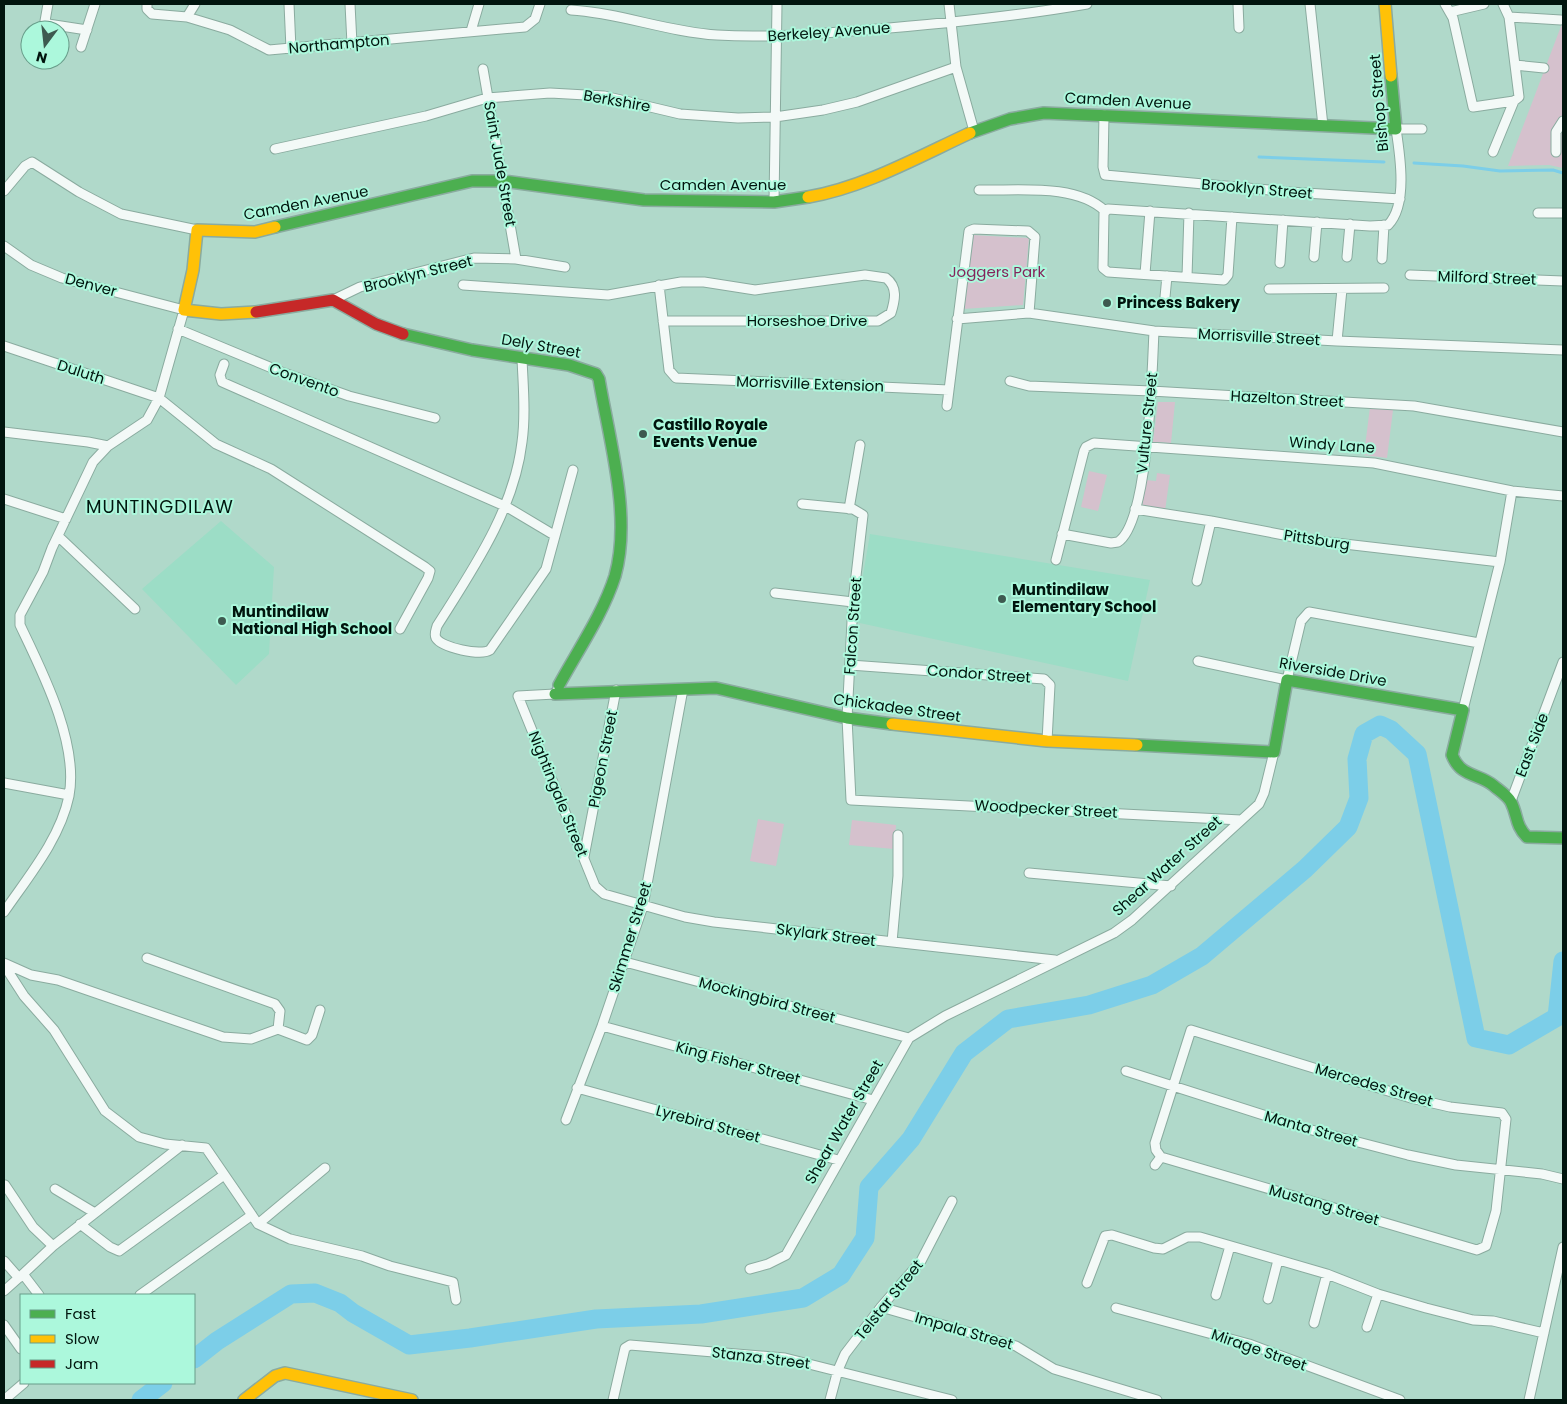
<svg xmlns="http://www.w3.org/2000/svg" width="1567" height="1404" font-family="Poppins,sans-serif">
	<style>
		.built { fill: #9cddc6 }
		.green { fill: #d5c1cd }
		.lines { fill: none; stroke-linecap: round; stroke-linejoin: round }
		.stream { stroke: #7ccee8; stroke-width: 3 }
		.river { stroke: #7ccee8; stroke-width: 19 }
		.street-casing { stroke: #8aab9f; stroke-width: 11 }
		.fast-casing { stroke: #8aab9f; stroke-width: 14 }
		.slow-casing { stroke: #8aab9f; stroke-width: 14 }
		.jam-casing { stroke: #8aab9f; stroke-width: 14 }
		.street { stroke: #f3f9f7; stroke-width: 9 }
		.fast { stroke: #4caf50; stroke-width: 11 }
		.slow { stroke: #ffc107; stroke-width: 11 }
		.jam { stroke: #c62828; stroke-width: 11 }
		.poi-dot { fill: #3e5a50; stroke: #acf8dc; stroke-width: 2 }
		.labels { text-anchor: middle; stroke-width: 4; stroke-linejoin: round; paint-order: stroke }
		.street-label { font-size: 15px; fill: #01150e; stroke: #acf8dc }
		.park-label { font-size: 15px; fill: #85255c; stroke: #acf8dc }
		.poi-label { font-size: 15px; font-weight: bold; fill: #01150e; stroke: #acf8dc; text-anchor: start }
		.quarter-label { font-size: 18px; letter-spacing: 1px; fill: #01150e; stroke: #acf8dc }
	</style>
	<rect width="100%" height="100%" fill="#b0d9ca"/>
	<path class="built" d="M221 521 274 567 269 654 236 685 142 589Z
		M870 534 1150 580 1128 681 855 622Z"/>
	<path class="green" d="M1563 21V168L1549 165 1508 166Z
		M972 235 1029 238 1023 305 963 309Z
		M1158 402H1175L1171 443 1153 442Z
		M1370 407 1393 410 1387 458 1364 455Z
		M1089 471 1107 475 1098 511 1081 507Z
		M1157 473 1170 475 1165 511 1142 507 1146 480 1156 481Z
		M758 819 784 824 776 866 750 861Z
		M852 820 896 825 894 849 849 845Z"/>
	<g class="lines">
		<path class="stream" d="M1259 157 1384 162
			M1414 163 1463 166 1500 171 1553 170 1563 173"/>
		<path class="river" d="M194 1359 217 1341 291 1294 315 1293 340 1303 353 1313 409 1345 470 1338 596 1319 701 1314 803 1298 841 1275 865 1238 869 1187 911 1139 964 1053 1008 1019 1089 1005 1152 985 1202 956 1305 869 1348 827 1359 798 1357 759 1364 734 1380 725 1391 730 1417 754 1476 1038 1509 1045 1557 1017 1563 961
			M141 1400 163 1383"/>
		<g class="street-casing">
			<path id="street" d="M48 4 45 21 48 24 87 30
				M147 4V9L152 14 187 17 230 30 269 50 525 27 535 19 540 4
				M289 4 291 49
				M350 4 352 44
				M949 4 956 67 974 131
				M1238 4 1239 28
				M1310 4 1323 126
				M1445 4 1453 18 1473 107 1514 101 1519 97 1509 17 1503 4
				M571 10C621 13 667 32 717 35 766 38 815 34 865 30 939 24 1013 17 1087 4
				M1450 12 1484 4
				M187 17 195 4
				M1509 17 1561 20
				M471 31 479 4
				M81 47 95 4
				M1515 65 1544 68
				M483 69 516 259
				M1104 115 1103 167 1105 175 1290 192 1400 199
				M275 149 426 116 487 98 550 93 604 96 680 114 738 118 775 117 823 110 857 102 956 67
				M1493 152 1514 101
				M1556 152V132L1563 121
				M979 190C1017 191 1076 183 1105 211
				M4 191 25 166 32 162 79 192 121 214 197 230
				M774 202 777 4
				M1538 213H1563
				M1232 217 1228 275 1224 280 1108 272 1103 268 1104 213 1108 209 1370 226 1388 225C1408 205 1400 155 1396 129H1422
				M4 246 31 265 62 278 184 310 159 398 147 420 108 446 93 462 52 548 43 572 20 615V625C42 671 79 743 69 796 60 839 28 877 4 912
				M1314 257 1317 222
				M1347 257 1350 224
				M1382 259 1384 225
				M1280 263 1283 220
				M1145 274 1150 211
				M1410 275 1563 281
				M1187 277 1189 213
				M463 285 608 295 681 282H704L755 290 865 275 886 278C898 287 895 300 891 313L878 321H663
				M659 285 669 370 676 378 949 390
				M1269 289 1384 288
				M1165 297 1167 276
				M333 300 360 287 474 258 516 259 565 267
				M957 319 1029 313 1154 331 1337 341 1563 350
				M178 329 284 373 349 396 435 418
				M1337 341 1342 289
				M4 346 159 398 216 444 271 469 425 567 430 571 428 578 400 629
				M522 358C523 385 526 414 522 442 514 510 473 569 437 626 436 630 434 634 436 638 442 648 481 656 490 650L546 569 573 470
				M224 364 220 375 222 382 507 507 554 535
				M1010 381 1029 386 1151 391 1414 406 1563 432
				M947 406 969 231 974 229 1028 231 1035 237 1029 313
				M4 432 88 442 108 446
				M4 499 66 519
				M802 504 853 509 863 515 853 602 847 718 851 800 1241 820
				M849 509 860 445
				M1135 509 1211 521 1310 540 1500 562
				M1062 534 1111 543 1118 542C1149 522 1152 370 1154 331
				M58 536 135 609
				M1056 560 1084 451 1086 447 1094 443 1374 463 1512 491 1563 496
				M1197 581 1211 521
				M775 593 853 602
				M1198 661 1287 680 1301 621 1309 612 1479 643
				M850 665 1044 679 1050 685 1047 741
				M558 689 555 694 518 696 595 886 604 894 685 917 714 922 1055 960
				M1463 710 1500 562 1512 491
				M4 783 69 795
				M1511 801 1563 662
				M584 857 616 690
				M1029 873 1171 886
				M892 942 898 876V835
				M147 958 275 1004 280 1011 278 1029
				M625 962 909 1038
				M4 963 31 975 58 980 223 1037 251 1039 278 1029 307 1040 312 1035 320 1010
				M4 965 24 996 54 1030 105 1111 139 1137 165 1144 206 1148 258 1224 290 1239 362 1256 390 1266 453 1282 456 1300
				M602 1026 873 1100
				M1191 1030 1411 1098 1450 1107 1502 1113 1506 1119 1496 1211 1486 1246 1477 1250 1161 1157 1156 1150 1155 1143Z
				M1126 1071 1304 1128 1408 1155 1456 1165 1542 1174 1563 1179
				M577 1088 838 1160
				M566 1120 602 1026 643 906 683 689
				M1155 1165 1161 1157
				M5 1185 33 1227 53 1246 182 1145
				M55 1189 95 1213
				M80 1224 110 1247 119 1251 224 1175
				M258 1224 325 1168
				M4 1261 19 1278
				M750 1269 768 1264 786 1255 909 1038 945 1016 1114 933 1132 920 1259 804 1264 793 1274 752
				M1087 1283 1105 1236 1112 1235 1154 1248 1163 1249 1187 1237H1200L1327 1274 1378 1294 1426 1308 1473 1320 1493 1321 1544 1333
				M4 1291 23 1274
				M39 1295 23 1274 53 1246
				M140 1295 252 1215
				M1216 1295 1230 1246
				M1268 1299 1278 1260
				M881 1307 1016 1346 1054 1369 1157 1400
				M1116 1308 1249 1344 1400 1400
				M1314 1323 1327 1274
				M4 1325 21 1349
				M1367 1327 1378 1294
				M4 1400 24 1383
				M613 1400 625 1348 630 1345 785 1358 952 1400
				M830 1400 838 1370 845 1354 881 1307 921 1261 952 1201
				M1529 1400 1563 1247"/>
		</g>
		<g class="fast-casing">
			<path id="fast" d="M970 133 1010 119 1044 113 1396 129 1391 76
				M275 227 472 181H503L644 200 774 202 808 197
				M403 334 472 350 569 365 596 374 599 379C609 439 632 516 615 576 603 614 578 650 559 685
				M555 694 716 688 847 718 892 724
				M1137 745 1274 752 1287 680 1463 710 1452 755C1461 778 1479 773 1494 786 1500 791 1508 796 1511 802 1518 816 1515 825 1527 837L1563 838"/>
		</g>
		<g class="slow-casing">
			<path id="slow" d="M1385 4 1391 76
				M808 197C863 188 920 156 970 133
				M256 312 221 314 184 310 193 270 197 230 255 232 275 227
				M892 724 1047 741 1137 745
				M244 1400 275 1376 285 1373 412 1400"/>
		</g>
		<g class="jam-casing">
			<path id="jam" d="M256 312 333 300 376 324 403 334"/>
		</g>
		<use href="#street" class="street"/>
		<use href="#fast" class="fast"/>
		<use href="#slow" class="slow"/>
		<use href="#jam" class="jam"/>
	</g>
	<g class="poi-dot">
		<circle cx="1107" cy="303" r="5"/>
		<circle cx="643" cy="434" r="5"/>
		<circle cx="1002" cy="599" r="5"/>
		<circle cx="222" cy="621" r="5"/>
	</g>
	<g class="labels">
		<g class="street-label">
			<text transform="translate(829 32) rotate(-4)" y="5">Berkeley Avenue</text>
			<text transform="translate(339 44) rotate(-5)" y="5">Northampton</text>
			<text transform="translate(617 101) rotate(10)" y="5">Berkshire</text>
			<text transform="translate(1128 101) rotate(3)" y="5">Camden Avenue</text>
			<text transform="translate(1379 103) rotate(-95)" y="5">Bishop Street</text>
			<text transform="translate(500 164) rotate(80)" y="5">Saint Jude Street</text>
			<text x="723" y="190">Camden Avenue</text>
			<text transform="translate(1257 189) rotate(5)" y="5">Brooklyn Street</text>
			<text transform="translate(306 203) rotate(-11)" y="5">Camden Avenue</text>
			<text transform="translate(418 274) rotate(-14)" y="5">Brooklyn Street</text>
			<text transform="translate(1487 278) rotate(2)" y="5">Milford Street</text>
			<text transform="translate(91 285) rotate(15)" y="5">Denver</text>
			<text x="807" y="326">Horseshoe Drive</text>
			<text transform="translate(1259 337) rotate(3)" y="5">Morrisville Street</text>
			<text transform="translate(541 346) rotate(10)" y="5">Dely Street</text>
			<text transform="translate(81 372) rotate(18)" y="5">Duluth</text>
			<text transform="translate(304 380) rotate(20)" y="5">Convento</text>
			<text transform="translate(810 384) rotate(2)" y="5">Morrisville Extension</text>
			<text transform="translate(1287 399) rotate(3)" y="5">Hazelton Street</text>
			<text transform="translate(1147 423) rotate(-84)" y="5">Vulture Street</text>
			<text transform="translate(1332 445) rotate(4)" y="5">Windy Lane</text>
			<text transform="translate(1317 540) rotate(9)" y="5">Pittsburg</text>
			<text transform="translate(853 626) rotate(-86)" y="5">Falcon Street</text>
			<text transform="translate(1333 672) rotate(10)" y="5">Riverside Drive</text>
			<text transform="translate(979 674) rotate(4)" y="5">Condor Street</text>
			<text transform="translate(897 708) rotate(8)" y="5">Chickadee Street</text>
			<text transform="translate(1532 745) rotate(-69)" y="5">East Side</text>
			<text transform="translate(603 759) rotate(-79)" y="5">Pigeon Street</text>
			<text transform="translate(558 794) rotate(68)" y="5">Nightingale Street</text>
			<text transform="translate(1046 809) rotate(3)" y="5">Woodpecker Street</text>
			<text transform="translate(1167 866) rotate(-42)" y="5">Shear Water Street</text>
			<text transform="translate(826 935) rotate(7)" y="5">Skylark Street</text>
			<text transform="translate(630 937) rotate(-73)" y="5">Skimmer Street</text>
			<text transform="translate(767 1000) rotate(15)" y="5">Mockingbird Street</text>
			<text transform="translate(738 1063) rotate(15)" y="5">King Fisher Street</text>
			<text transform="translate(1374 1085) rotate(16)" y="5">Mercedes Street</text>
			<text transform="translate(844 1122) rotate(-60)" y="5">Shear Water Street</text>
			<text transform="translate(708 1124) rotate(15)" y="5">Lyrebird Street</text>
			<text transform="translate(1311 1129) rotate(16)" y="5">Manta Street</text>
			<text transform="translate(1324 1205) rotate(16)" y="5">Mustang Street</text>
			<text transform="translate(889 1300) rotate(-51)" y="5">Telstar Street</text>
			<text transform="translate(964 1331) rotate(16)" y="5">Impala Street</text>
			<text transform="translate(1259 1350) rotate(19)" y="5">Mirage Street</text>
			<text transform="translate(761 1358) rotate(7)" y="5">Stanza Street</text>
		</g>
		<g class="park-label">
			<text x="997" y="277">Joggers Park</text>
		</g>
		<g class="poi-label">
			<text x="1117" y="308">Princess Bakery</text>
			<text x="653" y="430">Castillo Royale<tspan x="653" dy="17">Events Venue</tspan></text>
			<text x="1012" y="595">Muntindilaw<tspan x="1012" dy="17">Elementary School</tspan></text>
			<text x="232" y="617">Muntindilaw<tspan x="232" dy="17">National High School</tspan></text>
		</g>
		<g class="quarter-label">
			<text x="160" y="513">MUNTINGDILAW</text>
		</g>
	</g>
	<rect width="1567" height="1404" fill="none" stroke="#01150e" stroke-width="10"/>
	<rect x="20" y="1294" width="175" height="90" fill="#acf8dc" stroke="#689d8a"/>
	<rect x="30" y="1310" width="25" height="8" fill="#4caf50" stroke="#689d8a"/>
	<text x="65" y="1319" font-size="15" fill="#01150e">Fast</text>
	<rect x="30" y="1335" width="25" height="8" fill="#ffc107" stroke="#689d8a"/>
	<text x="65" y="1344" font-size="15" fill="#01150e">Slow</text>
	<rect x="30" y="1360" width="25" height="8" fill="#c62828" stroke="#689d8a"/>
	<text x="65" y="1369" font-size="15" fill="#01150e">Jam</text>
	<g transform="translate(45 45) rotate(195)"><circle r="24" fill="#acf8dc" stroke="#689d8a"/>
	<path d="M0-4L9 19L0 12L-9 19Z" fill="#3e5a50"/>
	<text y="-8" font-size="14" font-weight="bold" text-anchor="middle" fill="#01150e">N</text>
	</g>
</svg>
